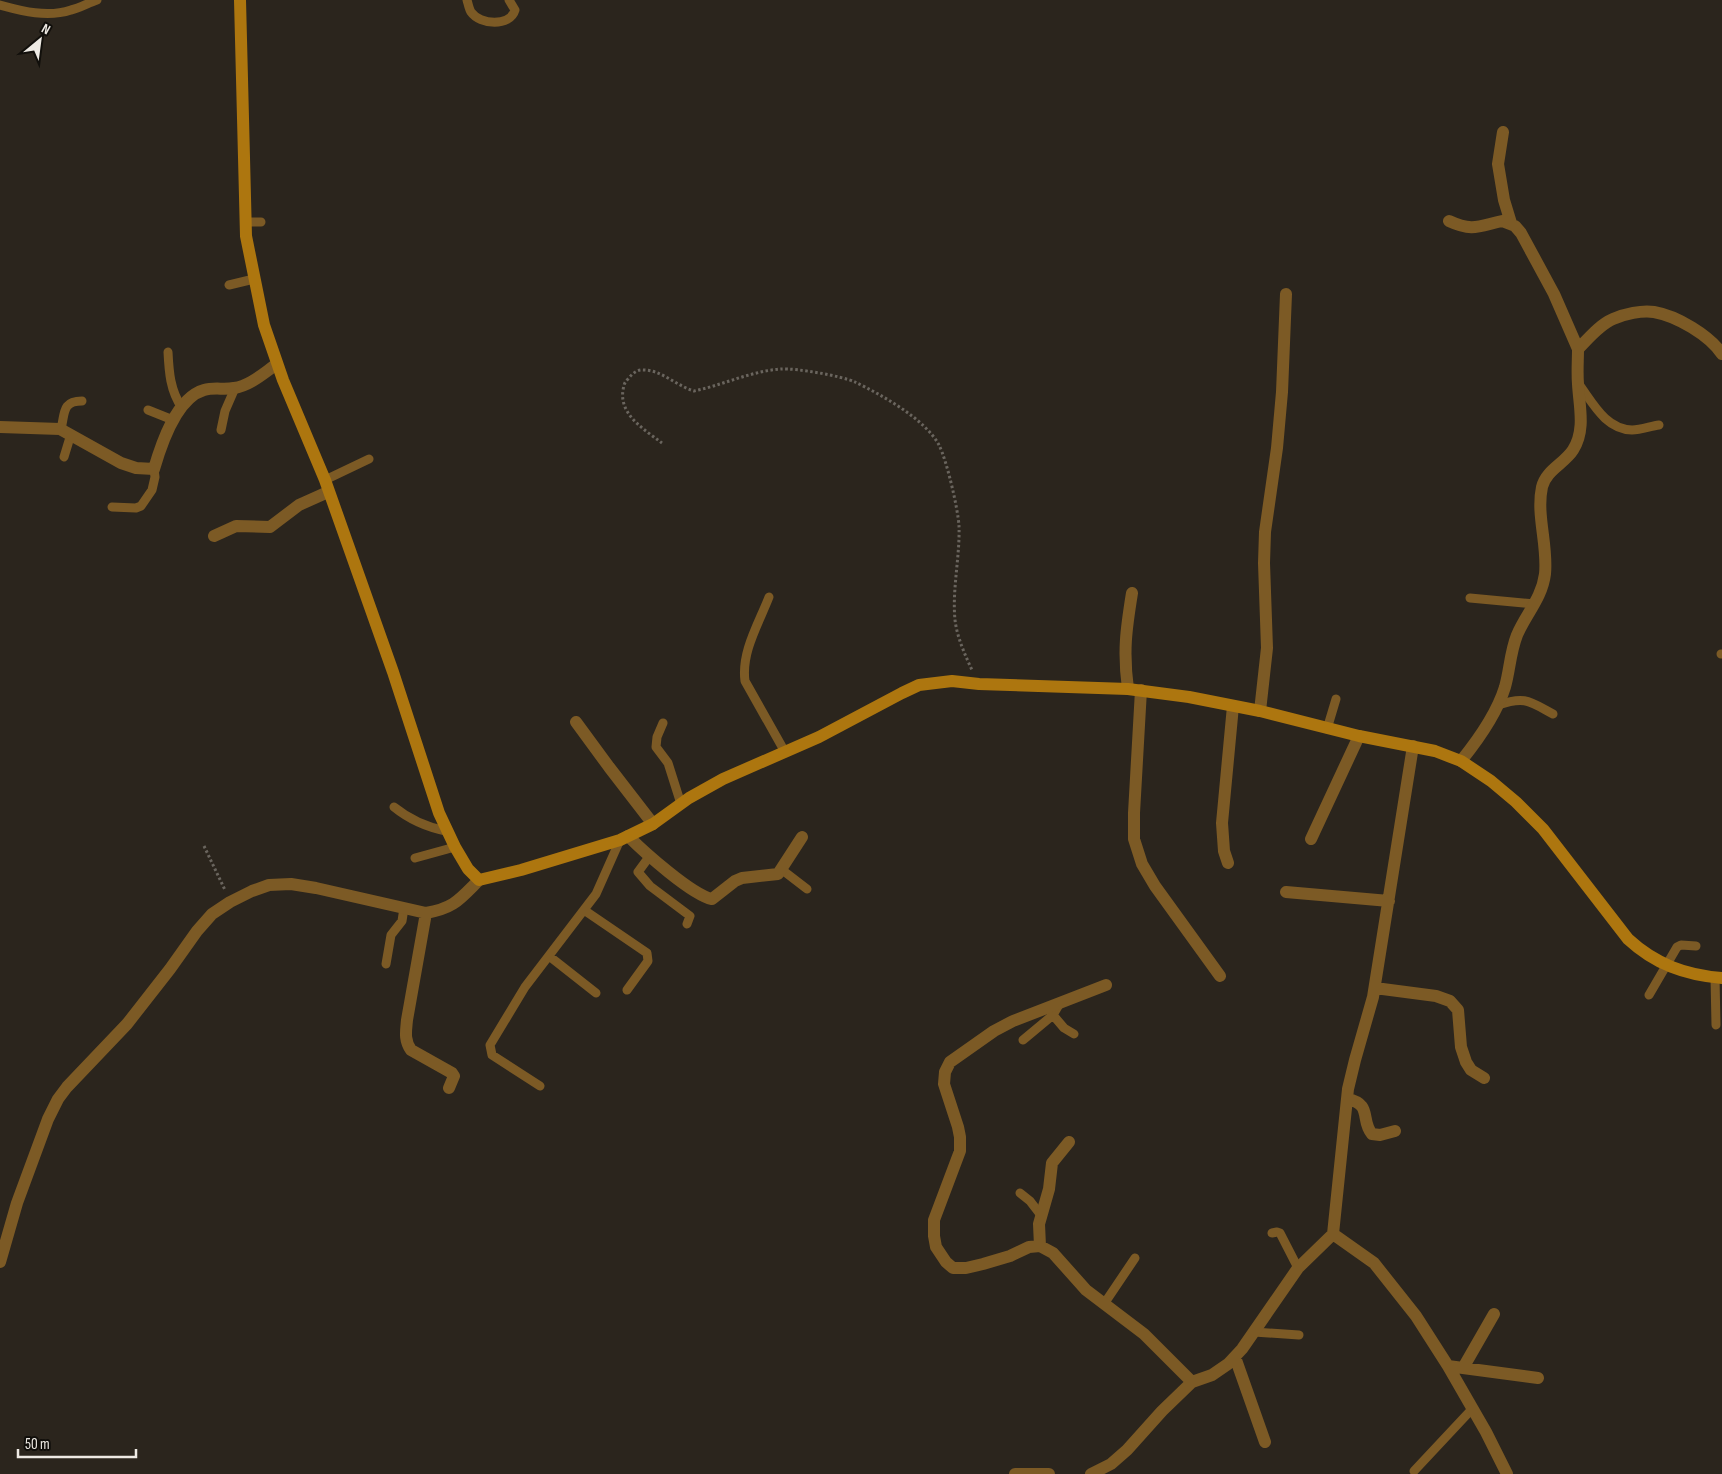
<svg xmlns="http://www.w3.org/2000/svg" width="1722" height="1474" font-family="'Sofia Sans Condensed',sans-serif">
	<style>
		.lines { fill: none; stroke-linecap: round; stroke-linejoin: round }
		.path { stroke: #6a655e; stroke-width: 3; stroke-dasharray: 2.5 2.5; stroke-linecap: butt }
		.lane { stroke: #7c5a25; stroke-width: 9 }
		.street { stroke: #7c5a25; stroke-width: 12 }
		.secondary { stroke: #ad760f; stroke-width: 12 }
	</style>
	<rect width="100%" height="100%" fill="#2b251d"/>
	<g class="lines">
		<path class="path" d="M662 443C645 430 619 415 623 390 624 385 624 383 628 379 632 374 637 369 644 370 661 370 677 386 694 391 723 385 751 371 781 369 796 368 842 376 855 382 882 395 925 419 939 445 947 461 958 509 959 526 960 557 952 589 955 620 957 637 965 655 972 670
			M204 846 225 890"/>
		<path class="lane" d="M467 0C468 3 469 9 471 12 480 25 510 27 515 10L509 0
			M0 5C22 11 47 18 71 10 80 8 88 3 97 0
			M245 222H261
			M229 285 254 279
			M168 352C169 372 170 390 182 408
			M1578 383C1593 403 1605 429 1632 430 1641 430 1651 426 1659 425
			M148 410 173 420
			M61 429C65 413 62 401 82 401
			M221 430 225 411 235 388
			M64 457 71 434
			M325 480 369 459
			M112 507 136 508 141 506 152 490 155 477 154 469
			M769 597C759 623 741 652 745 681L785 752
			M1470 598 1535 604
			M1721 654H1722
			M1498 705C1525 696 1529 701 1553 714
			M663 723 657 737 656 747 668 763 681 804
			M1327 729 1336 699
			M394 807C410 820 426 827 446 831
			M649 857 638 872 650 886 690 916 687 924
			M415 858 455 847
			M781 869 807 889
			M584 910 647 953 648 961 627 990
			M549 956 596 993
			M386 964 391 935 402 921 404 908
			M1715 977 1716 1025
			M1649 995 1677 947 1681 945 1696 946
			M1053 1015 1064 1028 1074 1034
			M1023 1040 1053 1015 1060 1003
			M540 1086 492 1055 490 1045 525 987 596 894 620 840
			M1020 1193 1030 1201 1040 1214
			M1272 1233 1277 1232 1280 1233 1298 1268
			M1104 1304 1135 1258
			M1254 1332 1299 1335
			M1414 1471 1473 1408"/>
		<path class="street" d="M1503 132 1498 164 1504 200 1511 223
			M1449 221C1473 232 1479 226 1502 221L1515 226 1521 233 1554 294 1578 349
			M0 427 60 429 121 463 136 468 154 469C161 445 176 398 204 390 214 387 224 390 234 388 250 386 265 372 277 364
			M214 536 236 526 270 527 299 505 328 492
			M1128 689C1123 652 1126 630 1132 593
			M1141 690 1134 813V839L1142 864 1155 886 1220 976
			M1260 711 1267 648 1264 563 1265 532 1277 448 1282 392 1286 294
			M576 722 609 767 653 824
			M1413 746 1373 997 1355 1060 1348 1089 1333 1234 1374 1263 1416 1316 1448 1366 1486 1432 1507 1474
			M1461 761C1478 740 1497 713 1505 687 1510 669 1510 653 1517 635 1526 614 1542 598 1545 574 1548 545 1536 515 1542 487 1546 470 1564 464 1573 450 1586 430 1579 405 1578 384 1577 372 1578 361 1578 349 1588 339 1599 325 1613 319 1624 314 1642 310 1654 312 1677 316 1709 335 1722 354
			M628 836C644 852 692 895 712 899L735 881 742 878 778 874 802 837
			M1311 839 1359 736
			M1228 863 1224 851 1222 823 1233 706
			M1286 892 1389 901
			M426 913 407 1020C406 1031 404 1040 411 1050L452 1073 454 1076 449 1088
			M1106 985 1013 1021 994 1031 950 1062 945 1072 944 1084 958 1127 960 1137V1151L934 1220V1236L936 1247 946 1262 953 1268H966L983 1264 1010 1256 1029 1247 1040 1246 1053 1253 1086 1290 1144 1334 1192 1382
			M1375 988 1436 996 1450 1001 1458 1010 1461 1047 1466 1062 1471 1070 1484 1078
			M1347 1099C1373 1104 1360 1120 1372 1134L1380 1135 1395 1131
			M1040 1246 1039 1224 1049 1189 1052 1163 1069 1142
			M0 1262 17 1203 48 1119 58 1099 67 1087 127 1024 170 969 197 931 212 914 230 902 252 891 269 885 291 884 316 888 426 913C454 908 459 900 479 880
			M1235 1357 1265 1442
			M1448 1366 1538 1378
			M1463 1368 1494 1314
			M1015 1474H1049
			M1091 1474 1111 1464 1127 1450 1162 1411 1192 1382 1212 1375 1228 1364 1242 1349 1298 1268 1333 1234"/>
		<path class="secondary" d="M240 0 246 236 264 325 283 380 325 480 393 672 439 813 455 847 468 869 479 880 521 870 620 840 653 824 689 798 723 779 819 737 902 693 919 685 952 681 979 684 1128 689 1189 697 1260 711 1359 736 1435 751 1461 761 1491 781 1516 802 1543 829 1628 939C1655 964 1685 975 1722 978"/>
	</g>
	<g transform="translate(40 40) rotate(29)" stroke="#110f0b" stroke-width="4" paint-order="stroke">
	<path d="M0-4L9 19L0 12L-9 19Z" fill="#eeeae4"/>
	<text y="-8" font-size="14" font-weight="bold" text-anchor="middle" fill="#eeeae4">N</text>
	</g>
	<path d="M18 1449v8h118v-8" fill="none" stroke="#eeeae4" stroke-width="2.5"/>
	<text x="25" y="1449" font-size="15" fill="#eeeae4" stroke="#110f0b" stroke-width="4" paint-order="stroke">50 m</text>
</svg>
